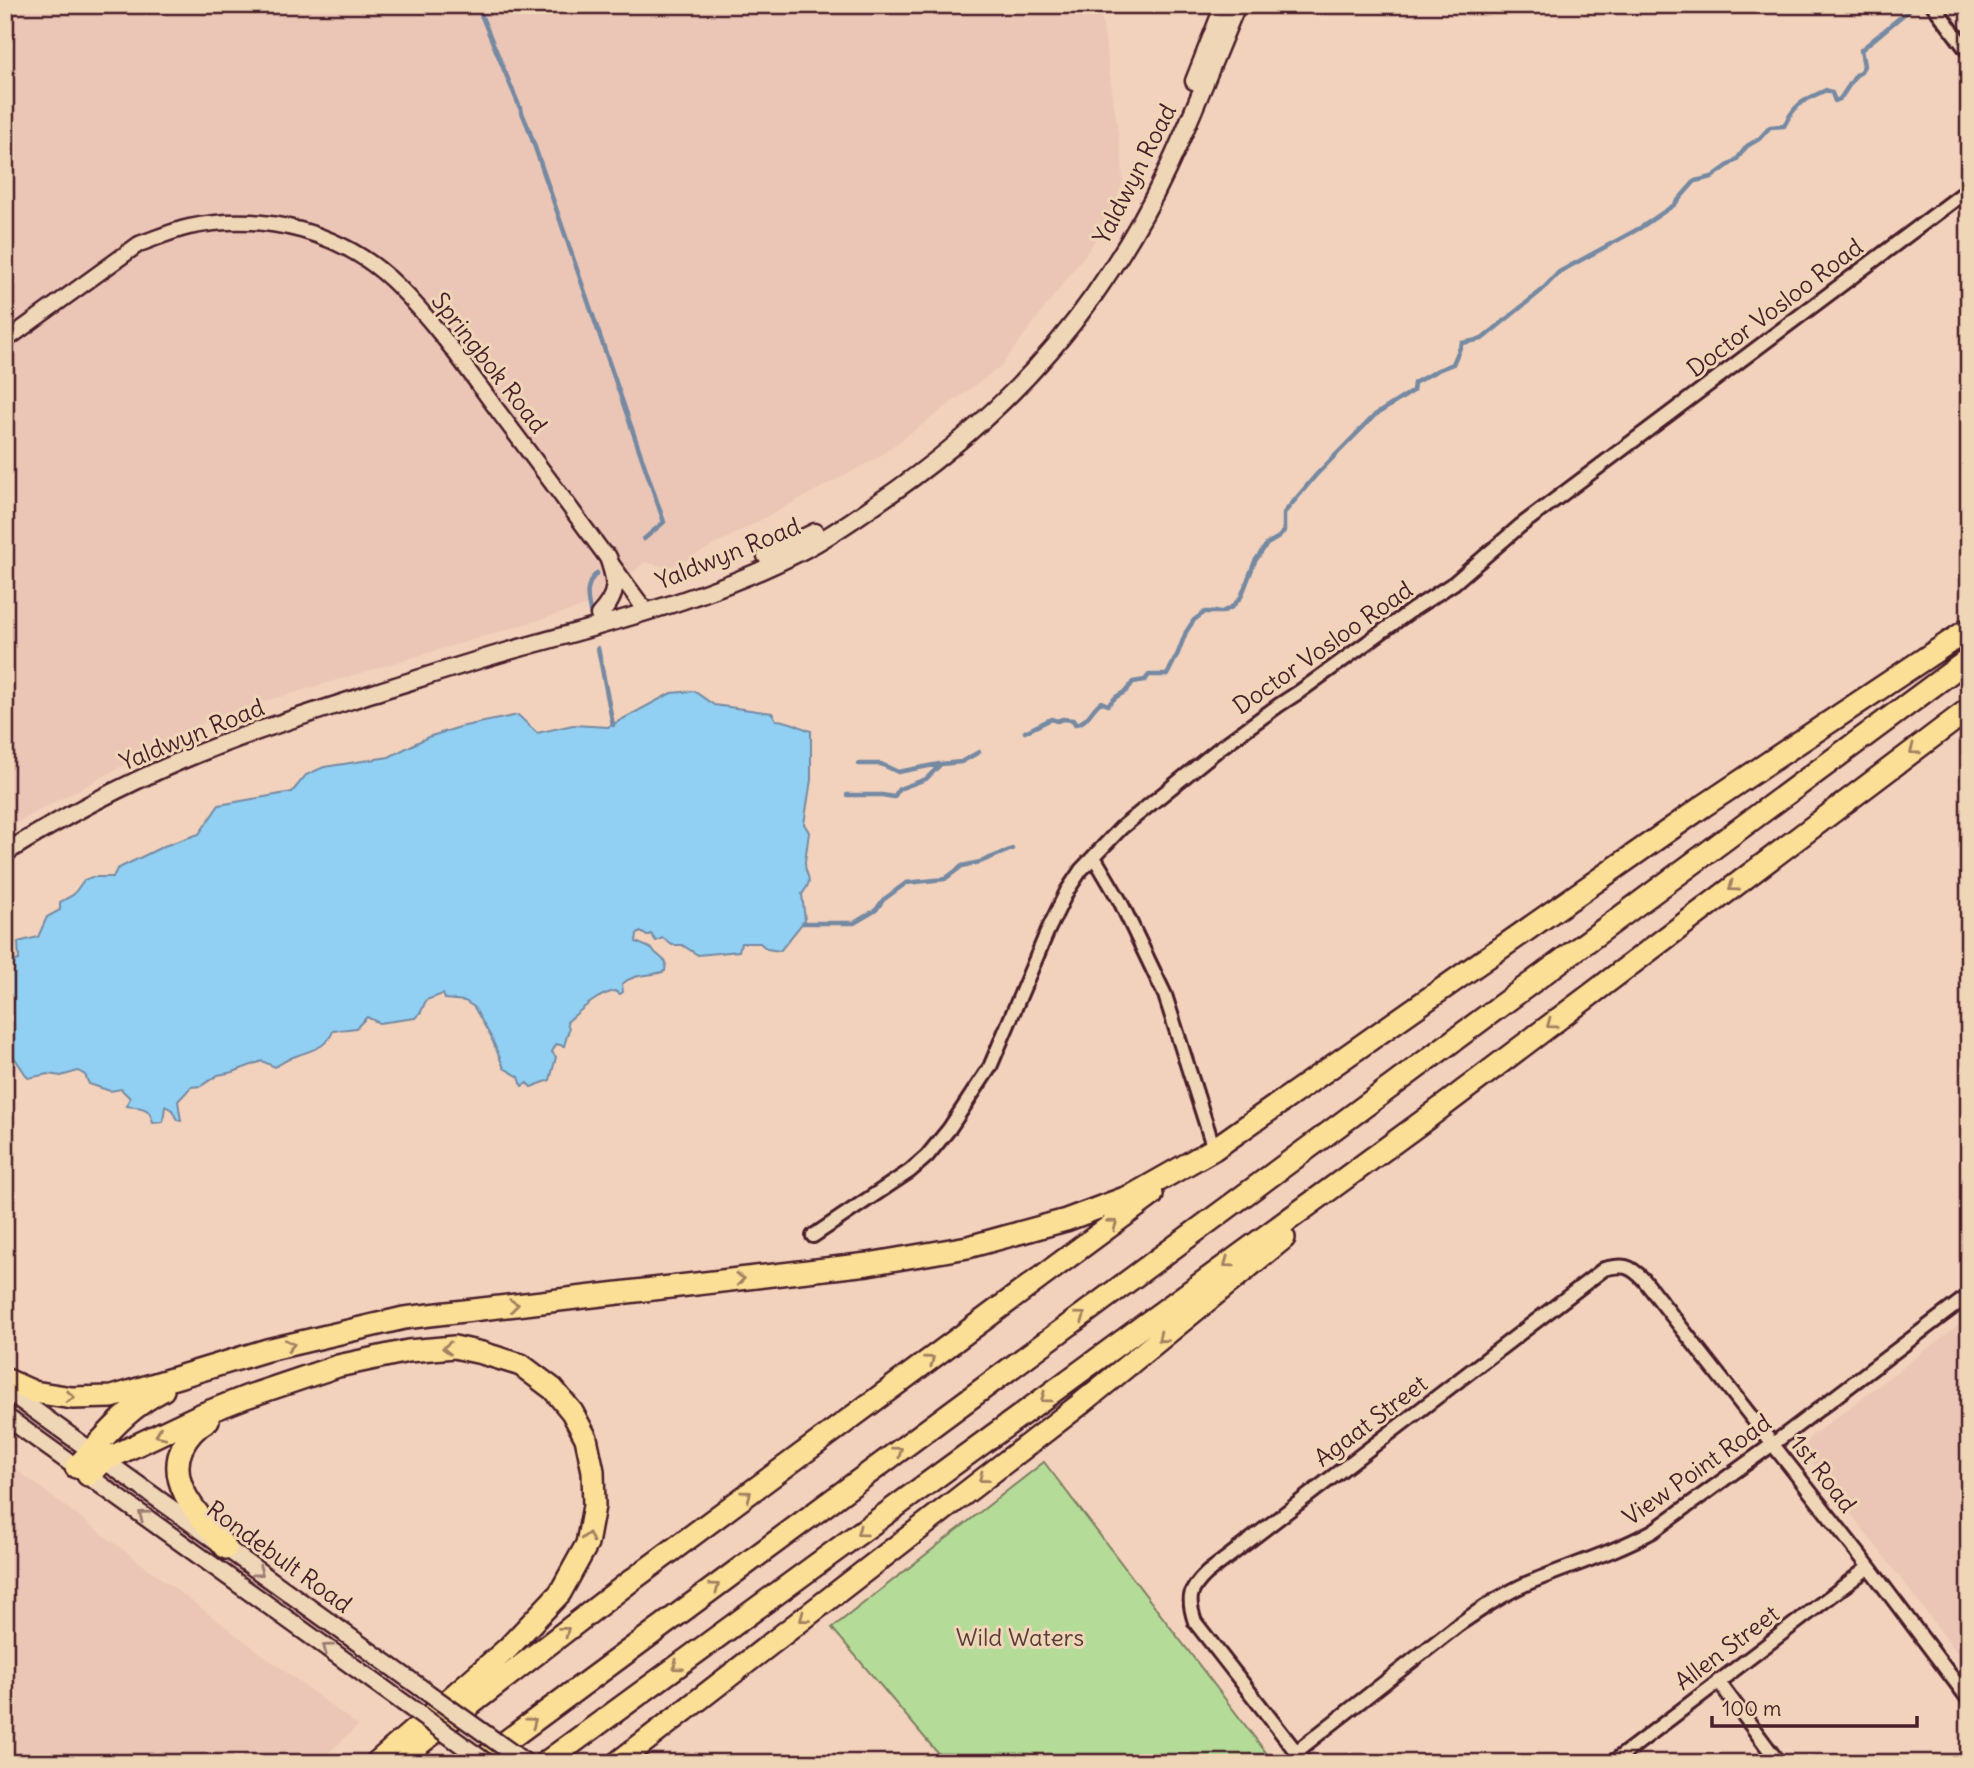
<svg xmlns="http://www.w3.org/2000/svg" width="1974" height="1768" font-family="Delius,sans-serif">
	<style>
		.built { fill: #ebc6b6 }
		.green { fill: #b4dc98; stroke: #7f7e62; stroke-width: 2 }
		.water { fill: #91d0f2; stroke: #7589a2; stroke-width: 2 }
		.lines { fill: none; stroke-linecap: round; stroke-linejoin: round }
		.stream { stroke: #7589a2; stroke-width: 4.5 }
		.minor-casing { stroke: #4a1f2b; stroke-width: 18 }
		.tertiary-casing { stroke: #4a1f2b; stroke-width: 19 }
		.secondary-casing { stroke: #4a1f2b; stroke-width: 21 }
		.motorway-casing { stroke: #4a1f2b; stroke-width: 26 }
		.minor { stroke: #efd6b7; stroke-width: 12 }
		.tertiary { stroke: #efd6b7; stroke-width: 14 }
		.secondary { stroke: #efd6b7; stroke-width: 16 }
		.motorway { stroke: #fbdf96; stroke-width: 21 }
		.secondary-bridge-casing { stroke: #4a1f2b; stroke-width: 21; stroke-linecap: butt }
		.secondary-bridge { stroke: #efd6b7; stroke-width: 16 }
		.oneway { stroke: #a27f60 }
		.oneway2 { stroke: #9c7a71 }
		.labels { text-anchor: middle; stroke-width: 6; stroke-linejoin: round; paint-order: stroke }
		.street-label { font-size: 24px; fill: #4a1f2b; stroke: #efd6b7 }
		.park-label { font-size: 24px; fill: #5a3b3b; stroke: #efd6b7 }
	</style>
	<rect width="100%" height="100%" fill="#f2d2bc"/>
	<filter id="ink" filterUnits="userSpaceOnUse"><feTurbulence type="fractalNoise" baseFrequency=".0143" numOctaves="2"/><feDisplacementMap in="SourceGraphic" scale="14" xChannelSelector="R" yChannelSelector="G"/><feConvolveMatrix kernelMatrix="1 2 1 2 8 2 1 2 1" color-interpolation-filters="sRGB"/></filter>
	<g filter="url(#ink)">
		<path class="built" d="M5 5H1100L1122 160 1123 181 1116 203 1090 248 1001 366 877 458 682 562 671 566H662L645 562 596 603 216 716 5 829Z
			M1969 1317V1668L1804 1452 1809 1438Z
			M5 1461 358 1726 317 1763H5Z"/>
		<path class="green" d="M1044 1462 1274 1763H946L832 1628Z"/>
		<path class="water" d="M694 691 714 705 772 713 776 720C789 720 799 727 811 731V780L804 824 809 832C808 842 806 852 805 862 804 877 816 877 802 894L805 920 780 951 767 949 760 943H741L739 951 698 955 682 945H672L663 938 656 941 651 934 647 936 641 932 637 934 636 942 650 948 666 962 665 971C650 977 636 972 622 984L623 992 620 994 615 991C596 995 582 1009 567 1022L569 1029 564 1046 556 1044 552 1052 556 1057 550 1080 531 1087 527 1083 522 1086 519 1077 504 1068 491 1037 474 1007 465 1001 445 999 443 994 426 1000 421 1012 415 1018 379 1023 367 1017 356 1028 333 1031C327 1048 311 1050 296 1056 289 1058 282 1063 275 1067L262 1061 233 1072 218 1075 201 1086 191 1087 178 1101 181 1121 177 1120 172 1110 165 1106 163 1122 153 1123C150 1106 142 1108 126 1106L130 1098 121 1089 110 1091 89 1084 85 1075 78 1071 61 1076 48 1074 28 1078 8 1048 11 1042 5 1036V964L19 960 18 942 38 937 47 917 60 910V902L73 895 84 880 92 877H113L117 869 164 846 199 834 219 805 292 792 306 775 324 767 389 757 428 737 460 727 518 715 537 733 573 725 608 727 671 693Z"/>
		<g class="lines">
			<path class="stream" d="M477 5 528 127 664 522 644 539
				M591 615C587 599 584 585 597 573
				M598 648 613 725
				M1025 732 1051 719 1057 721 1063 719 1073 720 1075 724C1088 723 1091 709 1101 702L1108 705 1116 697 1126 691 1133 682 1145 680 1149 675H1167L1178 653 1186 632 1194 620 1205 612H1222L1232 607 1241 597 1255 561 1267 544 1279 537 1284 531V513L1316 475 1375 415 1413 391 1414 383 1438 370 1453 364 1462 343 1482 339 1541 291 1559 272 1640 228 1674 205 1695 181 1712 177 1737 159 1747 146 1759 139 1770 127 1784 126C1796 102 1803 101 1826 90L1832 93 1835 101 1840 99 1856 75 1860 73 1864 66 1861 50 1915 5
				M858 764H881L898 772 939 764
				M847 795H882L894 797 899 789 926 779 941 764 961 762 979 752
				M803 923H854L876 910 883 900 906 883 945 879 962 866 980 862 1012 849"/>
			<g class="minor-casing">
				<path id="minor" d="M1933 5 1969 53
					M1094 857 1120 901 1165 995 1214 1149
					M813 1236 910 1171 927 1156 949 1129 990 1067 1048 930 1067 891 1081 870 1121 828 1220 748 1279 705 1299 692 1412 610 1454 583 1520 526 1969 189
					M1718 1681 1779 1763
					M1297 1751 1458 1625C1480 1610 1503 1594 1528 1583 1569 1566 1613 1553 1653 1531L1773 1444 1969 1295
					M1305 1763 1195 1622C1187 1598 1189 1590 1207 1573L1604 1269C1623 1264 1630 1265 1644 1280L1869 1567 1969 1700
					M1612 1763 1869 1567"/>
			</g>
			<g class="tertiary-casing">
				<path id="tertiary" d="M5 341 139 244C156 238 172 231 189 227 264 211 345 232 399 287 436 324 467 369 498 411 548 477 597 544 646 611"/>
			</g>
			<g class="secondary-casing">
				<path id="secondary" d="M1194 81 1224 5
					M766 556 815 532
					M599 615C619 594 617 583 608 557
					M5 853C61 818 119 787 180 761 243 734 308 714 373 693 418 679 463 664 509 651 607 623 709 599 800 552 825 539 849 523 873 506 958 449 1035 379 1094 295 1121 256 1146 215 1166 172 1192 118 1213 61 1237 5
					M5 1389 389 1665
					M5 1416 383 1688"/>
			</g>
			<g class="motorway-casing">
				<path id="motorway" d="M5 1379 34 1392 72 1398 112 1397 267 1350 404 1318 868 1264 968 1247 1066 1220 1133 1195 1214 1149 1702 807 1969 629
					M208 1420C196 1427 188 1435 182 1448 165 1486 204 1520 226 1548
					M76 1467C106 1437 123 1411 163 1390
					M88 1475 105 1460 200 1415 246 1397 338 1366 408 1351 454 1347 482 1353 521 1365 553 1389 572 1412 586 1438 593 1471 594 1506 587 1544 560 1593 508 1648 376 1763
					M395 1763 632 1580 1152 1195
					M477 1763 1969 659
					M545 1763 1422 1122 1969 709
					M617 1763 1083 1402 1284 1238"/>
			</g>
			<use href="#minor" class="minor"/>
			<use href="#tertiary" class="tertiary"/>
			<use href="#secondary" class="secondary"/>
			<use href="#motorway" class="motorway"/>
			<g class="secondary-bridge-casing">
				<path id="secondary-bridge" d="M389 1665 526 1763
					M383 1688 487 1763"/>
			</g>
			<use href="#secondary-bridge" class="secondary-bridge"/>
		</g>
		<defs><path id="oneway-chevron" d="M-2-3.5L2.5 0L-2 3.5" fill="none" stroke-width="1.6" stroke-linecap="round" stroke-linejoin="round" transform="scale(1.75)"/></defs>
		<g class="oneway">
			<use href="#oneway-chevron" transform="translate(1914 750) rotate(143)"/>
			<use href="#oneway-chevron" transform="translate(1733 887) rotate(143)"/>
			<use href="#oneway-chevron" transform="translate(1551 1024) rotate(143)"/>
			<use href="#oneway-chevron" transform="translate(1113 1224) rotate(-37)"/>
			<use href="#oneway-chevron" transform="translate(1228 1263) rotate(144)"/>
			<use href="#oneway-chevron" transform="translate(740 1279) rotate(-7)"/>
			<use href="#oneway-chevron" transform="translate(514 1305) rotate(-7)"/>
			<use href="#oneway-chevron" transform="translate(1081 1316) rotate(-37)"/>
			<use href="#oneway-chevron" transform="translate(1162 1338) rotate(141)"/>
			<use href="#oneway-chevron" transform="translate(290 1345) rotate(-13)"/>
			<use href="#oneway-chevron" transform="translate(447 1348) rotate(179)"/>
			<use href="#oneway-chevron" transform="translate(930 1360) rotate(-37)"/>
			<use href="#oneway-chevron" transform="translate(70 1397) rotate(5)"/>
			<use href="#oneway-chevron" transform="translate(1045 1398) rotate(144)"/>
			<use href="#oneway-chevron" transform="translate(160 1434) rotate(155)"/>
			<use href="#oneway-chevron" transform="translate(898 1451) rotate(-37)"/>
			<use href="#oneway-chevron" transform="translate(983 1478) rotate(142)"/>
			<use href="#oneway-chevron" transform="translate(747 1495) rotate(-36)"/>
			<use href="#oneway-chevron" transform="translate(861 1532) rotate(144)"/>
			<use href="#oneway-chevron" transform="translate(588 1537) rotate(-76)"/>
			<use href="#oneway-chevron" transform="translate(715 1587) rotate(-37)"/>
			<use href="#oneway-chevron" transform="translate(804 1618) rotate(142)"/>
			<use href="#oneway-chevron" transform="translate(565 1631) rotate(-38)"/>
			<use href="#oneway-chevron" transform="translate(677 1666) rotate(144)"/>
			<use href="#oneway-chevron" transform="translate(532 1722) rotate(-37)"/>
		</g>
		<g class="oneway2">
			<use href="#oneway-chevron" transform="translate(143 1515) rotate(-144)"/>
			<use href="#oneway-chevron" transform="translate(259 1572) rotate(36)"/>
			<use href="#oneway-chevron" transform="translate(327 1648) rotate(-144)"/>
		</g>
	</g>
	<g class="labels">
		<g class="street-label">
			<text transform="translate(1135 174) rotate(-63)" y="8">Yaldwyn Road</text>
			<text transform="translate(1775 308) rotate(-37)" y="8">Doctor Vosloo Road</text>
			<text transform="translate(489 363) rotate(52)" y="8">Springbok Road</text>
			<text transform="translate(728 554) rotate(-22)" y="8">Yaldwyn Road</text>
			<text transform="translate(1323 648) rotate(-35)" y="8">Doctor Vosloo Road</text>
			<text transform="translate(192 735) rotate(-22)" y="8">Yaldwyn Road</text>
			<text transform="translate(1371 1421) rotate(-37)" y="8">Agaat Street</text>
			<text transform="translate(1697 1470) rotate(-35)" y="8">View Point Road</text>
			<text transform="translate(1823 1474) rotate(52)" y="8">1st Road</text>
			<text transform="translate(279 1557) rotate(36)" y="8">Rondebult Road</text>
			<text transform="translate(1727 1648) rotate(-37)" y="8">Allen Street</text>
		</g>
		<g class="park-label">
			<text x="1020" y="1646">Wild Waters</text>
		</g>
	</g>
	<rect width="1974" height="1768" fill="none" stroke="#efd6b7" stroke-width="28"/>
	<rect x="14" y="14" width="1946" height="1740" fill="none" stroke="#4a1f2b" stroke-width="2.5" filter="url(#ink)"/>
	<path d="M1712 1716v10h205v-10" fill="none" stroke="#4a1f2b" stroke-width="3.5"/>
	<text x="1722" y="1716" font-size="21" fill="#4a1f2b" stroke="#efd6b7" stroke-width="5" paint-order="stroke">100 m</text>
</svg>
